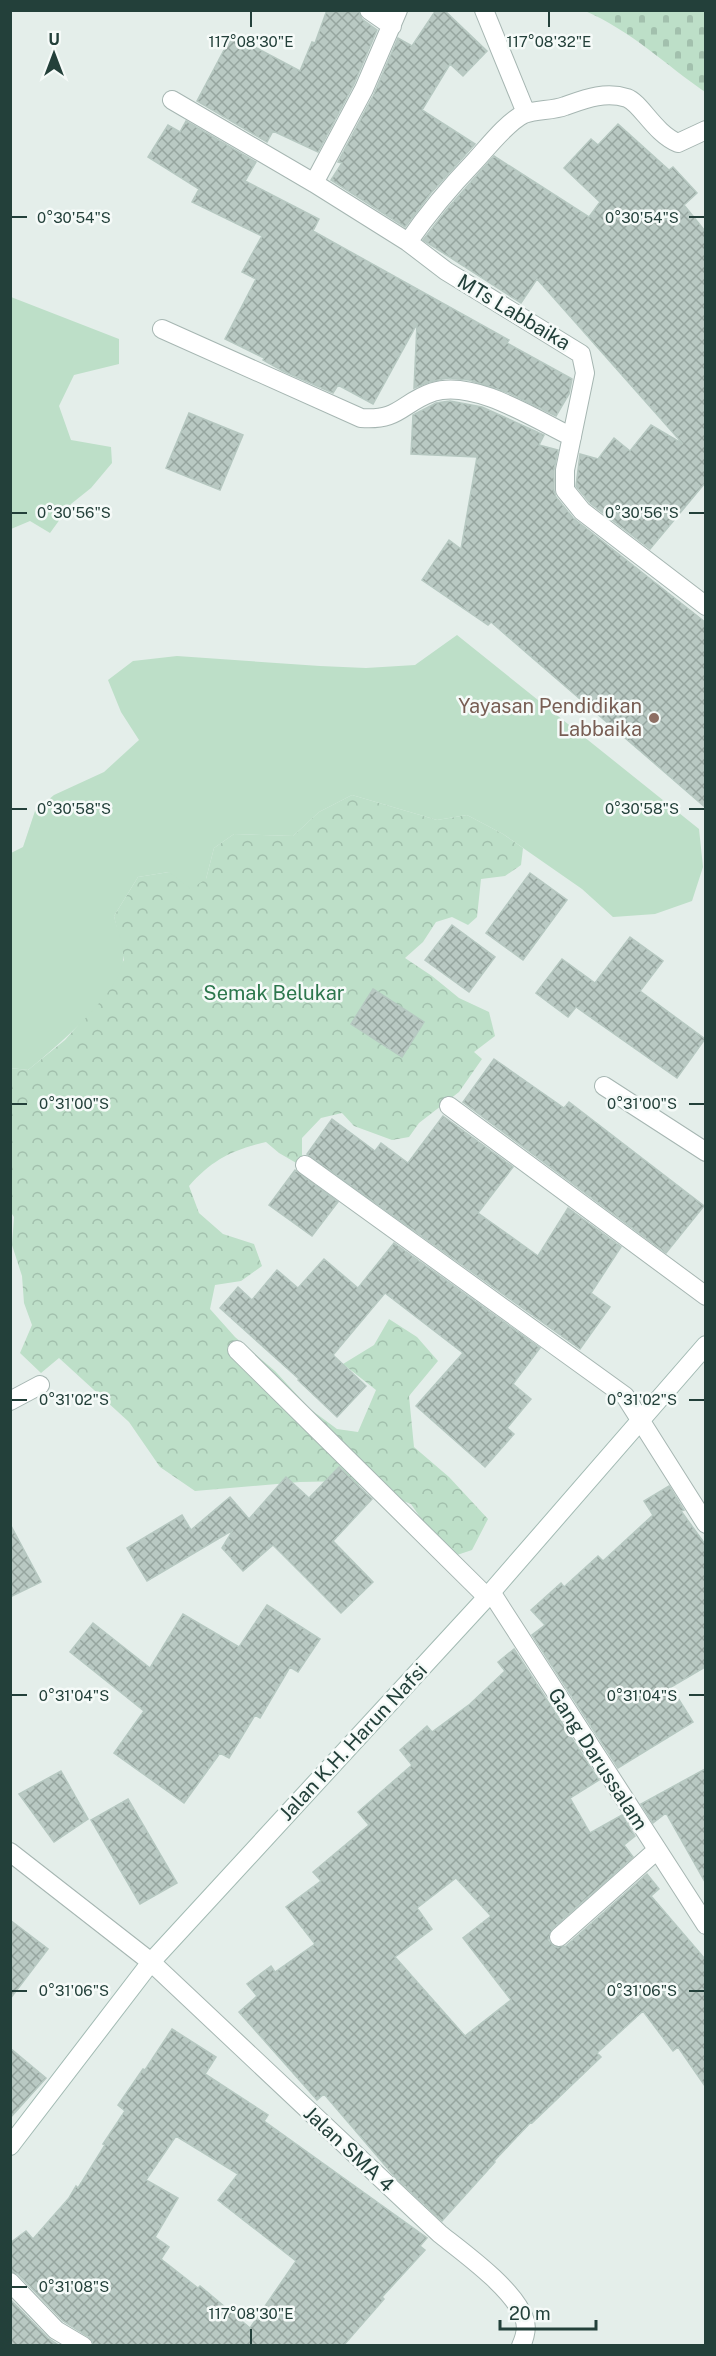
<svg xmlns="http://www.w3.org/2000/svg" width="716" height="2356" font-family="'Public Sans',sans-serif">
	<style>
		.forest { fill: url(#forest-crowns) }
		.cemetery { fill: url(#cemetery-stones) }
		.garden { fill: #bddfc8 }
		.building { fill: url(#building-cross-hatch); stroke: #b6c8c1; stroke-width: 1.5; fill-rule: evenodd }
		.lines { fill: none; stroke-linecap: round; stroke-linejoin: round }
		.street-casing { stroke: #a6b6b2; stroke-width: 20 }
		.secondary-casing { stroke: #a2bab3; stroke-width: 20 }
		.street { stroke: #fff; stroke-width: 18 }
		.secondary { stroke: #fff; stroke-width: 18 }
		.ticks { fill: none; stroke: #23403a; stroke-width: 2 }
		.education-dot { fill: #8d6e63; stroke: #f5faf8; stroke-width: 2 }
		.labels { text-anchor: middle; stroke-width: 5; stroke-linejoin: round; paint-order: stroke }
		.street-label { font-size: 20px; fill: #23403a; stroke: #f5faf8 }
		.education-label { font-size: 20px; fill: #785e54; stroke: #f5faf8; text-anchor: end }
		.park-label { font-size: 20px; fill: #2d774d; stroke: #f5faf8 }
		.ticks-label { font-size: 15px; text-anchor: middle; fill: #23403a; stroke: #f5faf8; stroke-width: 5; stroke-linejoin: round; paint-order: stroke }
	</style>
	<defs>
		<pattern id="forest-crowns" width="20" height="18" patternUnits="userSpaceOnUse" patternTransform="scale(1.5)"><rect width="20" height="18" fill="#bddfc8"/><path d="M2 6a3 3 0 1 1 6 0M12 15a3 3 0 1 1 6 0" fill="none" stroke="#a2c0ad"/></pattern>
		<pattern id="cemetery-stones" width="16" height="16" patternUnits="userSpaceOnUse" patternTransform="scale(1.5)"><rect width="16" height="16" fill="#bddfc8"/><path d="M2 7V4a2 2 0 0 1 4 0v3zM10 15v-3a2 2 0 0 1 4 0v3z" fill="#a2c0ad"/></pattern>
		<pattern id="building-cross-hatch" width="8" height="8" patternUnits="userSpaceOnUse" patternTransform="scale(1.5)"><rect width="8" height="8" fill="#b9c9c3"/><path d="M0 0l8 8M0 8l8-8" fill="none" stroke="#96a59f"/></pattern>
	</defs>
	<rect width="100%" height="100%" fill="#e4eeea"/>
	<path class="forest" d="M352 795 437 820 467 815 503 834 523 848 521 865 505 876 481 879 477 917 468 925 452 917 436 922 423 942 405 958 432 976 459 998 489 1012 495 1036 474 1052 482 1059 459 1092 419 1123 409 1137 392 1140 354 1126 342 1113 321 1118 302 1138V1155L336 1186 279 1153 266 1142C232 1150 212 1160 189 1186L199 1213 223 1234 254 1244 262 1266 241 1281 215 1285 210 1309 235 1337 275 1371 310 1409 337 1429 358 1432 376 1390 343 1364 374 1345 389 1319 417 1337 438 1361 409 1396 414 1447 449 1477 488 1519 472 1550 448 1558 411 1504 349 1481 300 1482 195 1491 160 1467 129 1422 59 1358 41 1373 20 1353 32 1325 24 1303 22 1276 12 1245 14 1217 10 1211V1068L28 1070 65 1040 87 1015 124 960 114 916 138 877 169 872 206 879 214 848 234 834 293 836 319 812Z"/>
	<path class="cemetery" d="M585 11H705V92C666 65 630 30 585 11Z"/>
	<path class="garden" d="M11 297 119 339V364L74 375 59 406 71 440 111 447 112 463 91 488 71 504 50 533 30 521 11 529Z
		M457 635 699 829 703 867 692 901 655 914 613 917 582 889 503 834 467 815 437 820 352 795 319 812 293 836 234 834 214 848 206 879 191 889 169 872 138 877 114 916C117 929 125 948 123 961 120 993 53 1050 28 1070L11 1068V853L23 847 35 811 54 795 104 772 139 740 121 712 108 680 133 661 177 656 320 666 366 668 415 665Z"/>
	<path class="building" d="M327 10H358L362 19 377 30 354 84 318 152 273 131 267 142 197 101 232 35 300 71 312 42 315 43Z
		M436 10H444L487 51 463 76 450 64 422 110 475 144 431 193 405 227 331 180 342 163 338 162 374 94 398 38 412 46Z
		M186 121 256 162 245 181 319 219 313 231 509 340 507 343 572 379 569 394 556 416 509 393 469 380 447 378 429 382 414 388 417 324 373 404 338 385 333 393 283 371 263 360 264 358 225 339 256 279 242 272 262 236 192 202 199 189 148 157 168 125 180 132Z
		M618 124 669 170 673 167 697 193 684 205 705 231V483L650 549 590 503 576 486 580 454 598 459 614 438 630 451 651 425 683 444 537 279 521 303 423 240 448 208 494 156 589 217 600 202 564 168 591 139 598 145Z
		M450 401 482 407 544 435 539 445 558 450 554 470V491L556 497 573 518 705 622V807L491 622 488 625 422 580 449 540 461 549 477 457 411 454 413 415 436 403Z
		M189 413 243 435 220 490 166 468Z
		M530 873 567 900 523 960 486 933Z
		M452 925 495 957 469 992 425 960Z
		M630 937 663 961 640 991 705 1039 677 1078 576 1007 568 1017 536 993 562 959 595 983Z
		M373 989 424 1022 402 1057 351 1024Z
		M494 1059 564 1108 569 1102 704 1206 666 1253 463 1102Z
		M443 1116 513 1167 478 1213 538 1256 568 1208 621 1247 591 1293 610 1307 580 1349 307 1154 332 1119 375 1151 381 1143 408 1163Z
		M295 1170 338 1202 312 1236 269 1205Z
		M394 1243 540 1348 513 1384 531 1399 507 1428 514 1434 485 1467 416 1406 463 1353 385 1293 333 1355 366 1386 337 1417 298 1380 299 1379 220 1308 238 1287 252 1300 277 1270 298 1288 324 1259 358 1288Z
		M339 1467 372 1499 333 1541 373 1582 341 1613 273 1545 243 1571 222 1548 233 1530 147 1581 127 1548 182 1515 191 1530 230 1497 249 1519 286 1477 309 1498Z
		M669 1486 684 1510 681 1511 705 1544V1667L671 1687 693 1722 618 1768 532 1635 545 1625 531 1610 561 1583 564 1587 598 1556 603 1561 653 1515 644 1501Z
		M10 1524 41 1582 10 1597Z
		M267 1605 320 1639 298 1672 290 1667 260 1718 255 1715 229 1758 220 1753 184 1803 114 1753 144 1711 70 1652 93 1623 150 1668 183 1614 239 1647Z
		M514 1649 599 1780 570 1798 590 1833 622 1815 635 1836 624 1845 633 1857 552 1929 548 1940 555 1947 566 1946 647 1874 659 1889 651 1896 705 1959V2086L678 2047 673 2051 643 2011 597 2053 601 2057 532 2123 531 2122 494 2161 495 2162 442 2221 395 2177 324 2094 317 2100 239 2012 257 1996 247 1984 271 1966 275 1972 315 1944 286 1907 321 1881 313 1872 369 1825 358 1812 412 1765 400 1750 427 1726 432 1732 470 1704 505 1671 498 1662ZM456 1878 491 1916 463 1938 511 2000 465 2036 395 1957 432 1929 417 1908Z
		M705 1769V1882L666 1813 653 1823 641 1804Z
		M61 1771 88 1819 54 1842 19 1794Z
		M128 1799 177 1883 140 1904 91 1820Z
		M10 1920 48 1949 10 1999Z
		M172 2029 216 2057 205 2074 268 2115 264 2121 427 2238 420 2246 425 2250 382 2297 384 2299 343 2346H94L89 2337 63 2321 18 2274 10 2271V2243L26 2231 33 2239 69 2198 76 2186 78 2188 105 2145 103 2144 125 2111 118 2105 143 2069 145 2070ZM176 2136 238 2174 218 2200 296 2261 250 2328 200 2286 198 2288 161 2259 169 2247 155 2237 178 2198 146 2180Z
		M10 2048 46 2078 10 2118Z
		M10 2299 48 2338 60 2346H10Z"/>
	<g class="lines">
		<g class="street-casing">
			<path id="street" d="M369 10 392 26
				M484 10 524 108V114
				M172 100 314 183 408 242 446 271 581 354 585 373 565 470V490L582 511 706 606
				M314 183 364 89 398 10
				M408 242C428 213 450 187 475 161 487 148 508 121 524 114 537 109 552 111 565 106 585 99 605 91 627 98 641 103 654 133 678 143L706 130
				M162 329 361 418C400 421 401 403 433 392 474 379 535 419 572 437
				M604 1086 706 1152
				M449 1106 706 1296
				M305 1165 625 1396 706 1524
				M237 1350 487 1597
				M10 1401 40 1385
				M491 1592 706 1925
				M10 1852 151 1962 440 2234C464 2253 514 2289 524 2318 528 2327 525 2337 521 2346
				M559 1937 657 1850
				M10 2282 56 2330 83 2346"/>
		</g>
		<g class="secondary-casing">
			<path id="secondary" d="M10 2146 151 1962 487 1597 706 1345"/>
		</g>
		<use href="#street" class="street"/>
		<use href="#secondary" class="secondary"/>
	</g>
	<path class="ticks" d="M251 12V27M549 12V27M12 217H27M689 217H704M12 513H27M689 513H704M12 809H27M689 809H704M12 1104H27M689 1104H704M12 1400H27M689 1400H704M12 1695H27M689 1695H704M12 1991H27M689 1991H704M12 2287H27M251 2329V2344"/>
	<circle class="education-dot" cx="654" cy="718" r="6"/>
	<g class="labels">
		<g class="street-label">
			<text transform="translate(514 312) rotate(31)" y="7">MTs Labbaika</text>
			<text transform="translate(353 1742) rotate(-47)" y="7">Jalan K.H. Harun Nafsi</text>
			<text transform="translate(598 1759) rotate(57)" y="7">Gang Darussalam</text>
			<text transform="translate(349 2149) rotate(43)" y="7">Jalan SMA 4</text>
		</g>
		<g class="education-label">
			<text x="642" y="713">Yayasan Pendidikan<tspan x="642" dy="23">Labbaika</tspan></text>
		</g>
		<g class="park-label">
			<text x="274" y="1000">Semak Belukar</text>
		</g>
	</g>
	<g class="ticks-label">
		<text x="251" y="47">117°08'30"E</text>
		<text x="549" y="47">117°08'32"E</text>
		<text x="74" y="223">0°30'54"S</text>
		<text x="642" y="223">0°30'54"S</text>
		<text x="74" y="518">0°30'56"S</text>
		<text x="642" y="518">0°30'56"S</text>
		<text x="74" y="814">0°30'58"S</text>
		<text x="642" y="814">0°30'58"S</text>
		<text x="74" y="1109">0°31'00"S</text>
		<text x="642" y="1109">0°31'00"S</text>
		<text x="74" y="1405">0°31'02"S</text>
		<text x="642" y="1405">0°31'02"S</text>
		<text x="74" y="1701">0°31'04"S</text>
		<text x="642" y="1701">0°31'04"S</text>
		<text x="74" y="1996">0°31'06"S</text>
		<text x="642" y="1996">0°31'06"S</text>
		<text x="74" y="2292">0°31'08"S</text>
		<text x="251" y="2319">117°08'30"E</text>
	</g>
	<rect width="716" height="2356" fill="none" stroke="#23403a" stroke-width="24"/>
	<g transform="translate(54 54)" stroke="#f5faf8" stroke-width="4.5" paint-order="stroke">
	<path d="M0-4.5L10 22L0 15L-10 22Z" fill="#23403a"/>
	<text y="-9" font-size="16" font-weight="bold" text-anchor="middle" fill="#23403a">U</text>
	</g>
	<path d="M500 2320v9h96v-9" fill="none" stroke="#23403a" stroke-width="3"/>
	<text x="509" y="2320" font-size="18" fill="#23403a" stroke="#f5faf8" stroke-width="4.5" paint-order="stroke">20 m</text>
</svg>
